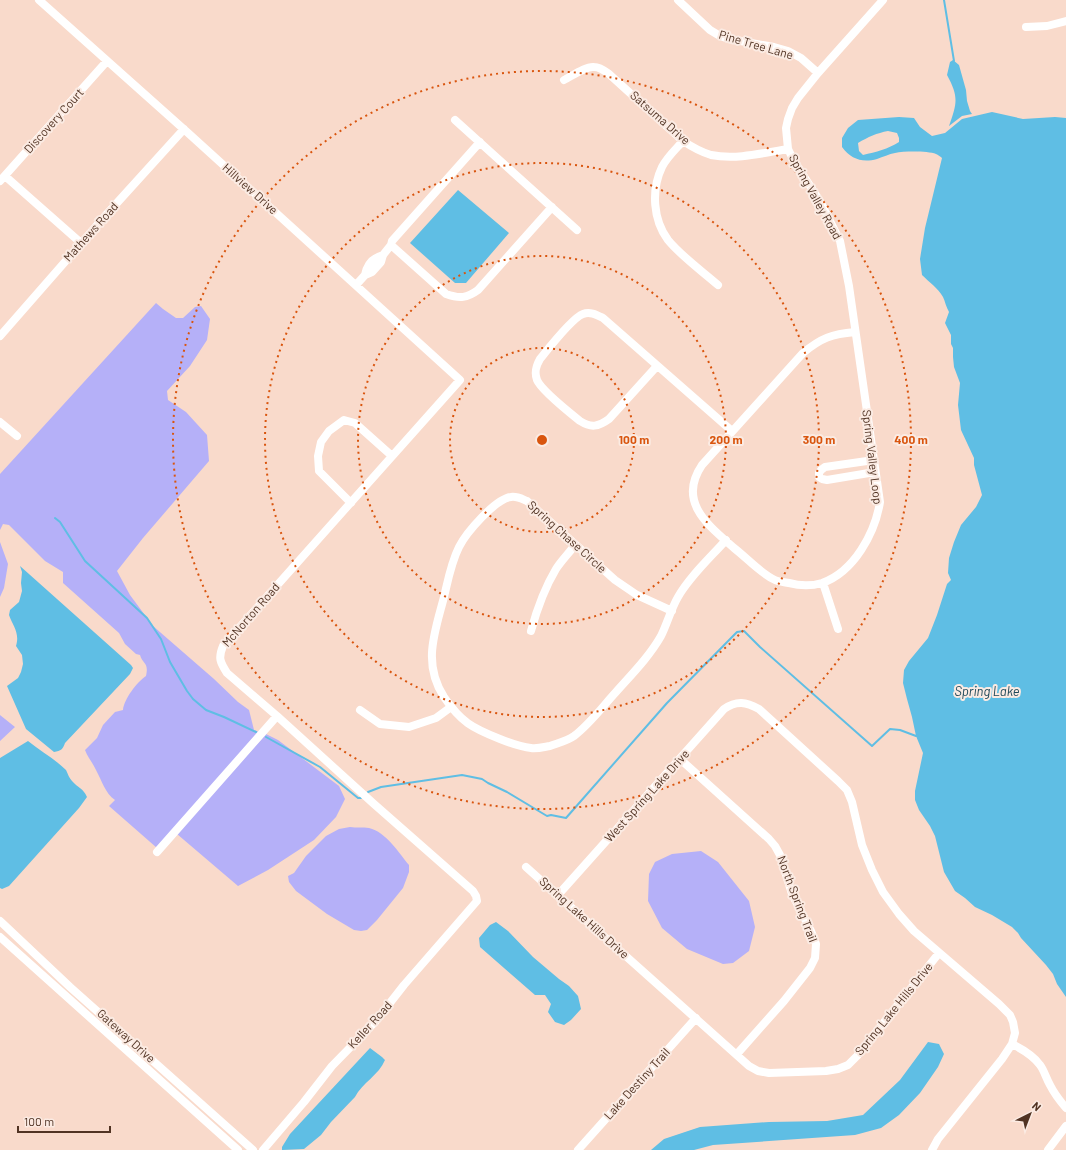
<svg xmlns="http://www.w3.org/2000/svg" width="1066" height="1150" font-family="Barlow,sans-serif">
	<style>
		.green { fill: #b5b0f8 }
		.water { fill: #5fbee4; fill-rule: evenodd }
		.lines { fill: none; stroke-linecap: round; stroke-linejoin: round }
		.stream { stroke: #5fbee4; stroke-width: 2 }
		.minor { stroke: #fff; stroke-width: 8 }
		.ring { fill: none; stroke: #d9550e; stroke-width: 2; stroke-dasharray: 2 4 }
		.labels { text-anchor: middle; stroke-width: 4; stroke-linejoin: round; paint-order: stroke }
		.street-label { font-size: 12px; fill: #513323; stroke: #fbebe3 }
		.water-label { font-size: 13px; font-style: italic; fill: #1d4758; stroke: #fbebe3 }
		.centre { fill: #d9550e; stroke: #fbebe3; stroke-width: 2 }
		.ring-label { font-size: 12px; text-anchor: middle; font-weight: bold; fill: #d9550e; stroke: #fbebe3; stroke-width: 4; stroke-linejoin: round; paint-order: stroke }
	</style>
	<rect width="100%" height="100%" fill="#f9dacb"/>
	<path class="green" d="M156 303 163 309 176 318H183L195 307 201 306 210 319 207 340 190 366 167 391 168 400 186 412 207 435 209 461 143 538 117 571 130 595 153 626 214 679 238 702 249 710 254 730 259 732 157 848 109 806 115 800C105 793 102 781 96 770 93 763 88 758 85 750L97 738 103 725 115 712 123 710C124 699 137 682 146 676 149 662 143 665 140 655L136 654 125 644 119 633 63 583V572L45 561 9 525 3 524 0 530V474Z
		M0 542 8 564 4 588 0 597Z
		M0 715 15 727 0 741Z
		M266 734 278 740 339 786 345 799 336 817 314 840 268 870 238 886 177 834Z
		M350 827C356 828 363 827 369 828 386 832 399 853 409 865V872L403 888 377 920 367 930 361 931 354 930 327 914 296 891 289 882 288 876 294 873 306 856 326 836 339 829Z
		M701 851 718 862 749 901 755 927 749 951 733 963 723 964 687 949 662 928 648 901 649 874 655 862 672 854Z"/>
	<path class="water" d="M953 60 959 65 966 90 967 101 970 111 972 114 962 116 949 126C957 103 959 97 947 75L950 62Z
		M992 112 1023 119 1055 117 1066 118V997L1057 984 1053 974 1046 965 1021 938 1018 933 1012 927 992 915 975 907 965 898 955 891 944 872 935 836 930 826 919 810 915 800V791L923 753 916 736 912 717 907 699 903 683 904 670 909 661 928 638 937 615 947 584 951 580 948 573 949 558 954 542 961 525 976 507 982 495 974 465V458L961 430 958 405 960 383 954 367 953 357V348L951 344V335L945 323 949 312C946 307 945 301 943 297 938 288 929 282 922 275L920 259 925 228 942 158C940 156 938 155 936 154 928 151 905 151 895 153 889 154 883 157 877 159 862 163 851 159 842 147V138L848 128 858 120 899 117 914 118 920 127 932 136 945 133 962 119ZM888 131 897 133 899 138V142C888 149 876 152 863 155L859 151 858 143C868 137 877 133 888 131Z
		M458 190 509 233 466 283H455L410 243Z
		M20 566 131 665 133 668 130 674 65 743C63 749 61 751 54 752L26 729 7 686 18 678 21 672 23 664 22 655 16 646C20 633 13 626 9 615L10 610 19 602 22 591 21 583 22 572Z
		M28 741C40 751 55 759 66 770 68 774 69 778 72 781 78 788 83 788 87 797L79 808 9 886 2 889 0 888V758Z
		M496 922 508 931 533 957 559 979 569 986 578 996 581 1009 571 1020 564 1025 555 1022 548 1012 551 1004 545 995H535L480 947 479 938 490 925Z
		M928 1042 939 1044 944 1054 938 1067 920 1093 899 1115 881 1128 855 1135 713 1145 694 1150H651L664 1139 700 1127 769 1122 827 1121 863 1115 900 1080Z
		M370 1048 382 1057 385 1060C379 1075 362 1083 355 1097L331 1122 321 1135 304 1149 282 1150V1147L290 1134Z"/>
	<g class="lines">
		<path class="stream" d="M944 0 954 61
			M55 518 60 522 85 561 147 618 161 639 170 662 187 691 193 699 206 710 224 717 256 732
			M266 737 320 767 358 798H361
			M368 792 381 787 462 775 482 779 488 783 507 792 547 816 551 815 566 818 667 703 737 632 744 631 760 647 872 746 890 729 900 730 916 736 918 735"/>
		<path class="minor" d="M39 0 187 132 460 380 223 646C218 658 220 662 227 673L277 716 374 804 473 891 476 896 477 901 404 985 375 1022 332 1066 304 1102 263 1150
			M678 0 710 30 720 36 729 39 774 47 788 51 801 58 818 73
			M1026 27 1047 26 1066 21
			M564 80C572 76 586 66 594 67 600 67 605 71 609 74L683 141C692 147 701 152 711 155 736 160 763 153 788 149
			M455 120 577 230
			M683 141C676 149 667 157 662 167 651 190 653 220 668 240 681 256 702 271 718 285
			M5 176 81 243
			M0 181 107 61
			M391 245 392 241 480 142
			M365 275C367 264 372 258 383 255
			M356 285 365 275 372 272 381 262 383 255 391 245 446 294C460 299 467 298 478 290L552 207
			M855 332C832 334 821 338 803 353L702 465C677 502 708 525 734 548 747 558 760 573 775 580 779 582 785 582 789 583 800 586 812 586 822 583 854 572 875 533 880 502L849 286 840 241 821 203 794 161 788 149 786 128 788 119 792 108 798 98 818 73 883 0
			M0 336 106 215 184 129
			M657 366 609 419C598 427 591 428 580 421 570 413 541 390 537 380 534 372 536 366 540 359 548 349 572 318 583 314 590 311 597 315 603 318L732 431
			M0 422 17 436
			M874 460 825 467 821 470 819 473V477L822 479 827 480 875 472
			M351 503 319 471 318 456 321 442 329 431 344 420 355 423 392 456
			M823 583 838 629
			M672 611 637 595 615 580 527 501C522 499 517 496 511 497 495 499 466 533 459 547 451 563 448 580 444 597 435 632 422 663 444 697 461 722 472 728 500 739 510 743 520 747 531 748 537 749 544 747 550 746 558 743 567 741 574 736 590 724 603 706 616 692 632 674 649 657 661 636 667 624 671 609 678 597 690 576 710 558 726 540
			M531 631C537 609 544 589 556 569 561 561 569 553 575 545
			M360 710 380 724 409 727 436 718 451 707
			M680 759 769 839 775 846 780 855 792 894 811 931 816 944 815 958 810 968 784 1001 737 1054
			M157 852 277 716
			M526 867 749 1066 758 1071 769 1073 826 1071 838 1069 848 1065 857 1056 939 953
			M558 895 724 709C737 700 746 702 759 709L838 781 847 790 852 802 862 845 872 870 883 892 899 914 914 931 999 1004 1010 1015 1013 1022 1015 1033 1012 1044 1002 1059 938 1139 932 1150
			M0 921 70 987 253 1150
			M0 937 238 1150
			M1012 1044C1022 1049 1033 1055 1040 1065 1044 1070 1046 1078 1050 1085 1054 1093 1060 1101 1066 1108
			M578 1150 696 1018
			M1048 1150 1066 1126"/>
	</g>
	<g class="ring">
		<circle cx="542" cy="440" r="92"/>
		<circle cx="542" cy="440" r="184"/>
		<circle cx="542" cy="440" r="277"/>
		<circle cx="542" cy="440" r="369"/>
	</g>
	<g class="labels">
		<g class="street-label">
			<text transform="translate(756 45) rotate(16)" y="4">Pine Tree Lane</text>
			<text transform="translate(660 118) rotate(41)" y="4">Satsuma Drive</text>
			<text transform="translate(54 121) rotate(-48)" y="4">Discovery Court</text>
			<text transform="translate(250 189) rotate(42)" y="4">Hillview Drive</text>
			<text transform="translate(815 197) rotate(61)" y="4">Spring Valley Road</text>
			<text transform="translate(91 232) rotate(-48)" y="4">Mathews Road</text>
			<text transform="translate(872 457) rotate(83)" y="4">Spring Valley Loop</text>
			<text transform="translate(567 537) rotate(42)" y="4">Spring Chase Circle</text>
			<text transform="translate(251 615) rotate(-49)" y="4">McNorton Road</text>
			<text transform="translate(647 796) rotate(-48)" y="4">West Spring Lake Drive</text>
			<text transform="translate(797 899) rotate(69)" y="4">North Spring Trail</text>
			<text transform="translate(584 918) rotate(42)" y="4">Spring Lake Hills Drive</text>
			<text transform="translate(894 1009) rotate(-51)" y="4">Spring Lake Hills Drive</text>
			<text transform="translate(370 1025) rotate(-48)" y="4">Keller Road</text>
			<text transform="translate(126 1036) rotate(42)" y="4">Gateway Drive</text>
			<text transform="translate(637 1084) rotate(-48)" y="4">Lake Destiny Trail</text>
		</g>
		<g class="water-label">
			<text x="987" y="696">Spring Lake</text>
		</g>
	</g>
	<circle cx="542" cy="440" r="6" class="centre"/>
	<g class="ring-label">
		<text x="634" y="444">100 m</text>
		<text x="726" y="444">200 m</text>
		<text x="819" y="444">300 m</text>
		<text x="911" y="444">400 m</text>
	</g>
	<g transform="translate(1030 1114) rotate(42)" stroke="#fbebe3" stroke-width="3" paint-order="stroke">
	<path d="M0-3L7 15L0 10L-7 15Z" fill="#513323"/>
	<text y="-6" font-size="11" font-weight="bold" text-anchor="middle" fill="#513323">N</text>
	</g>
	<path d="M18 1126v6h92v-6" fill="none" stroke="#513323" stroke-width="2"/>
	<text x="24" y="1126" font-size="12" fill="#513323" stroke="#fbebe3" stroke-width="3" paint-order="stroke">100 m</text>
</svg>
